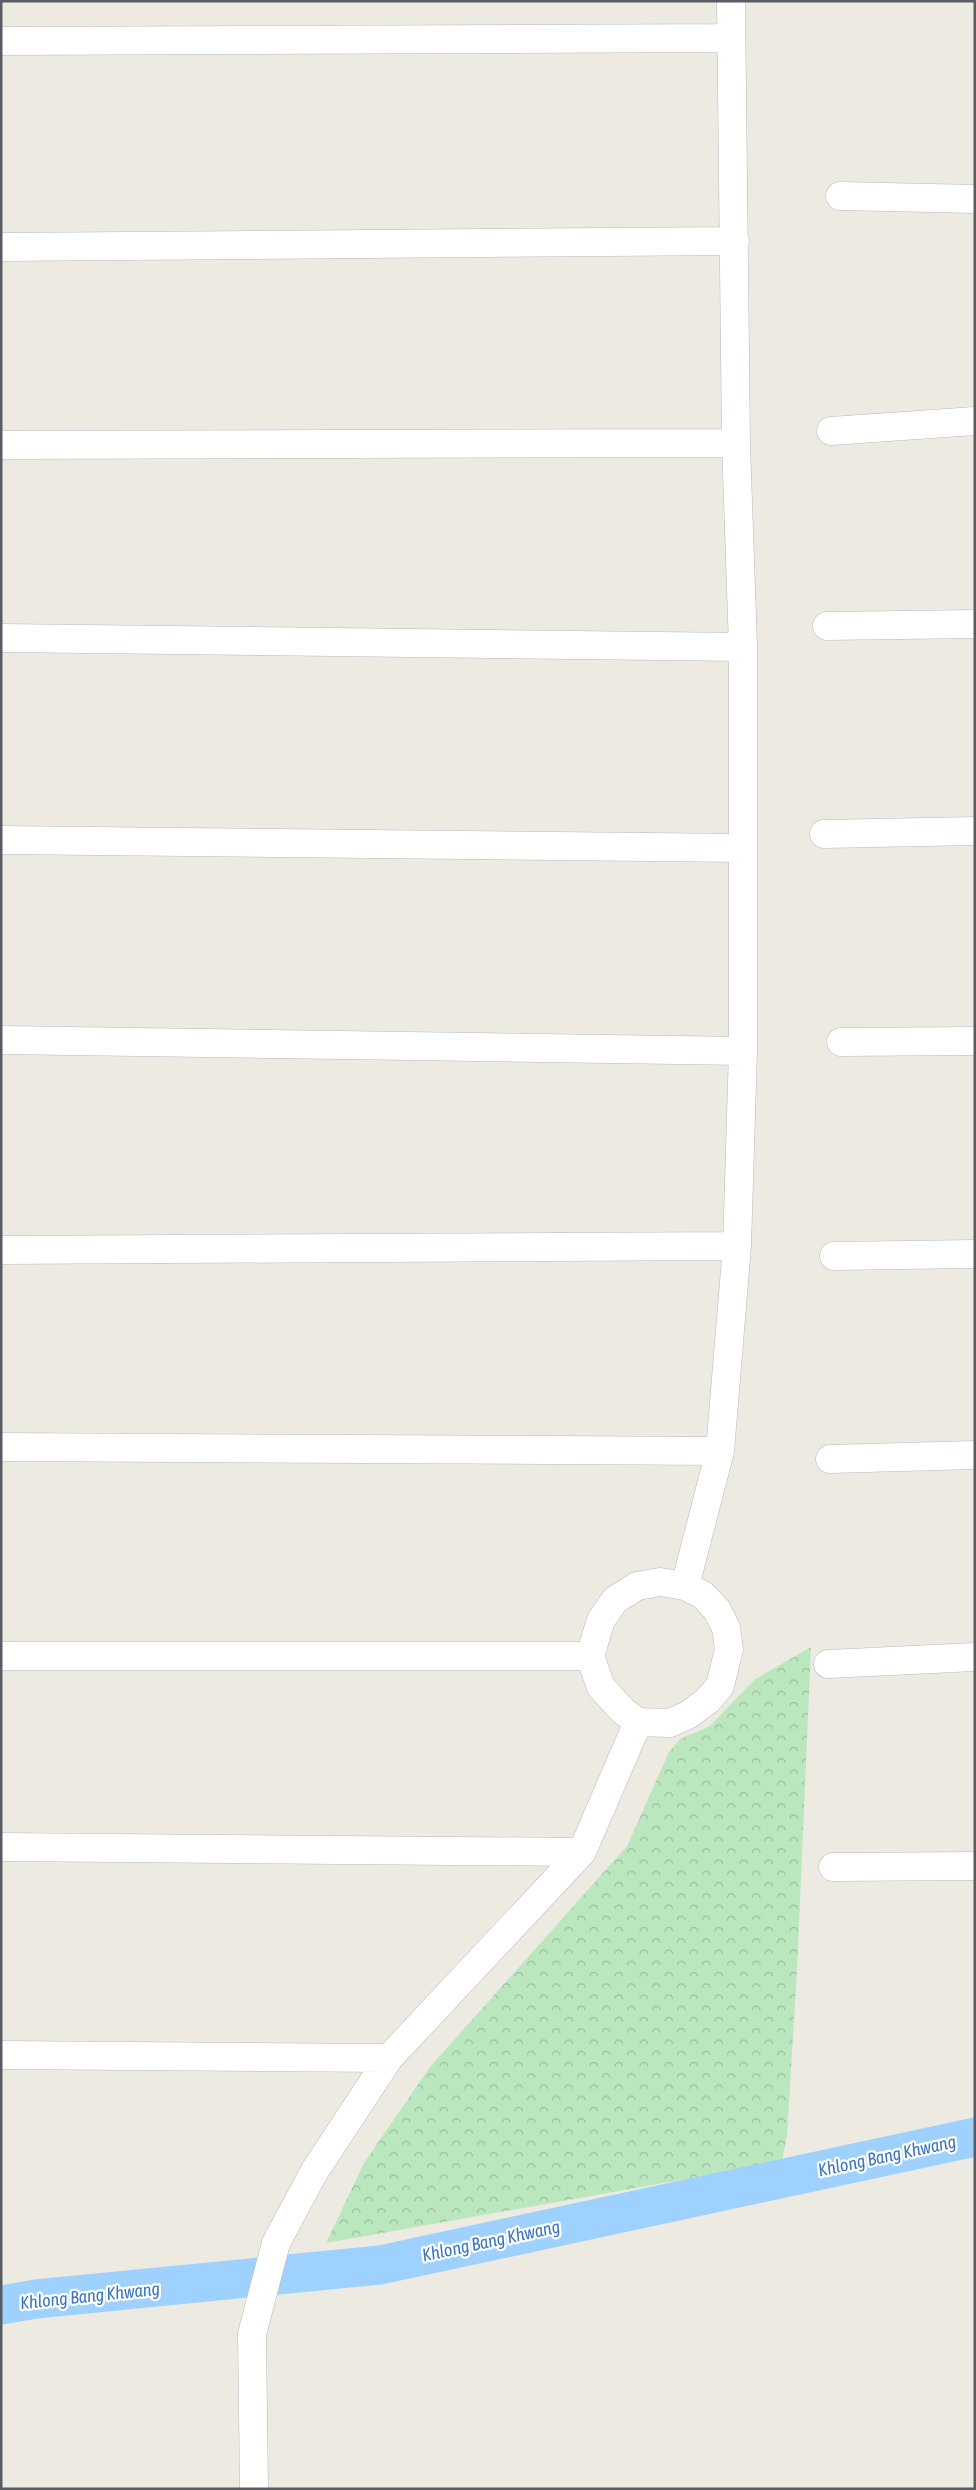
<svg xmlns="http://www.w3.org/2000/svg" width="976" height="2490" font-family="'Asap Condensed',sans-serif">
	<style>
		.forest { fill: url(#forest-crowns) }
		.lines { fill: none; stroke-linecap: round; stroke-linejoin: round }
		.canal { stroke: #9fd1ff; stroke-width: 39 }
		.street-casing { stroke: #b6b9be; stroke-width: 29 }
		.street { stroke: #fff; stroke-width: 28 }
		.labels { text-anchor: middle; stroke-width: 4.5; stroke-linejoin: round; paint-order: stroke }
		.water-label { font-size: 18px; font-style: italic; fill: #3a75bf; stroke: #fff }
	</style>
	<defs>
		<pattern id="forest-crowns" width="20" height="18" patternUnits="userSpaceOnUse" patternTransform="scale(1.25)"><rect width="20" height="18" fill="#bbe7be"/><path d="M2 6a3 3 0 1 1 6 0M12 15a3 3 0 1 1 6 0" fill="none" stroke="#9bbe9e"/></pattern>
	</defs>
	<rect width="100%" height="100%" fill="#edebe1"/>
	<path class="forest" d="M811 1647 797 1971 787 2135 782 2162 326 2243 364 2163 430 2067 627 1846 669 1752 680 1739 710 1726 754 1680Z"/>
	<g class="lines">
		<path class="canal" d="M1 2305 36 2299 380 2265 975 2137"/>
		<g class="street-casing">
			<path id="street" d="M1 41 731 38
				M840 196 975 199
				M1 247 735 241
				M831 431 975 421
				M1 445 736 443
				M827 626 975 624
				M1 638 743 647
				M824 834 975 831
				M1 840 743 848
				M1 1040 743 1051
				M841 1042 975 1041
				M1 1250 737 1246
				M834 1256 975 1254
				M1 1447 720 1451
				M830 1459 975 1455
				M660 1582 685 1586 703 1595 717 1610 726 1628 729 1649 720 1686 707 1701 688 1715 670 1723 638 1722 623 1711 601 1687 590 1656 601 1620 615 1600 637 1586Z
				M685 1586 720 1451 737 1246 743 1051V647L736 443 731 1
				M1 1656H590
				M828 1664 975 1657
				M1 1847 582 1852
				M833 1867 975 1866
				M1 2055 389 2058
				M254 2489 252 2334 276 2243 314 2172 389 2058 582 1852 638 1722"/>
		</g>
		<use href="#street" class="street"/>
	</g>
	<g class="labels">
		<g class="water-label">
			<text transform="translate(887 2156) rotate(-12)" y="6">Khlong Bang Khwang</text>
			<text transform="translate(491 2241) rotate(-12)" y="6">Khlong Bang Khwang</text>
			<text transform="translate(90 2296) rotate(-6)" y="6">Khlong Bang Khwang</text>
		</g>
	</g>
	<rect width="976" height="2490" fill="none" stroke="#595d63" stroke-width="5"/>
</svg>
